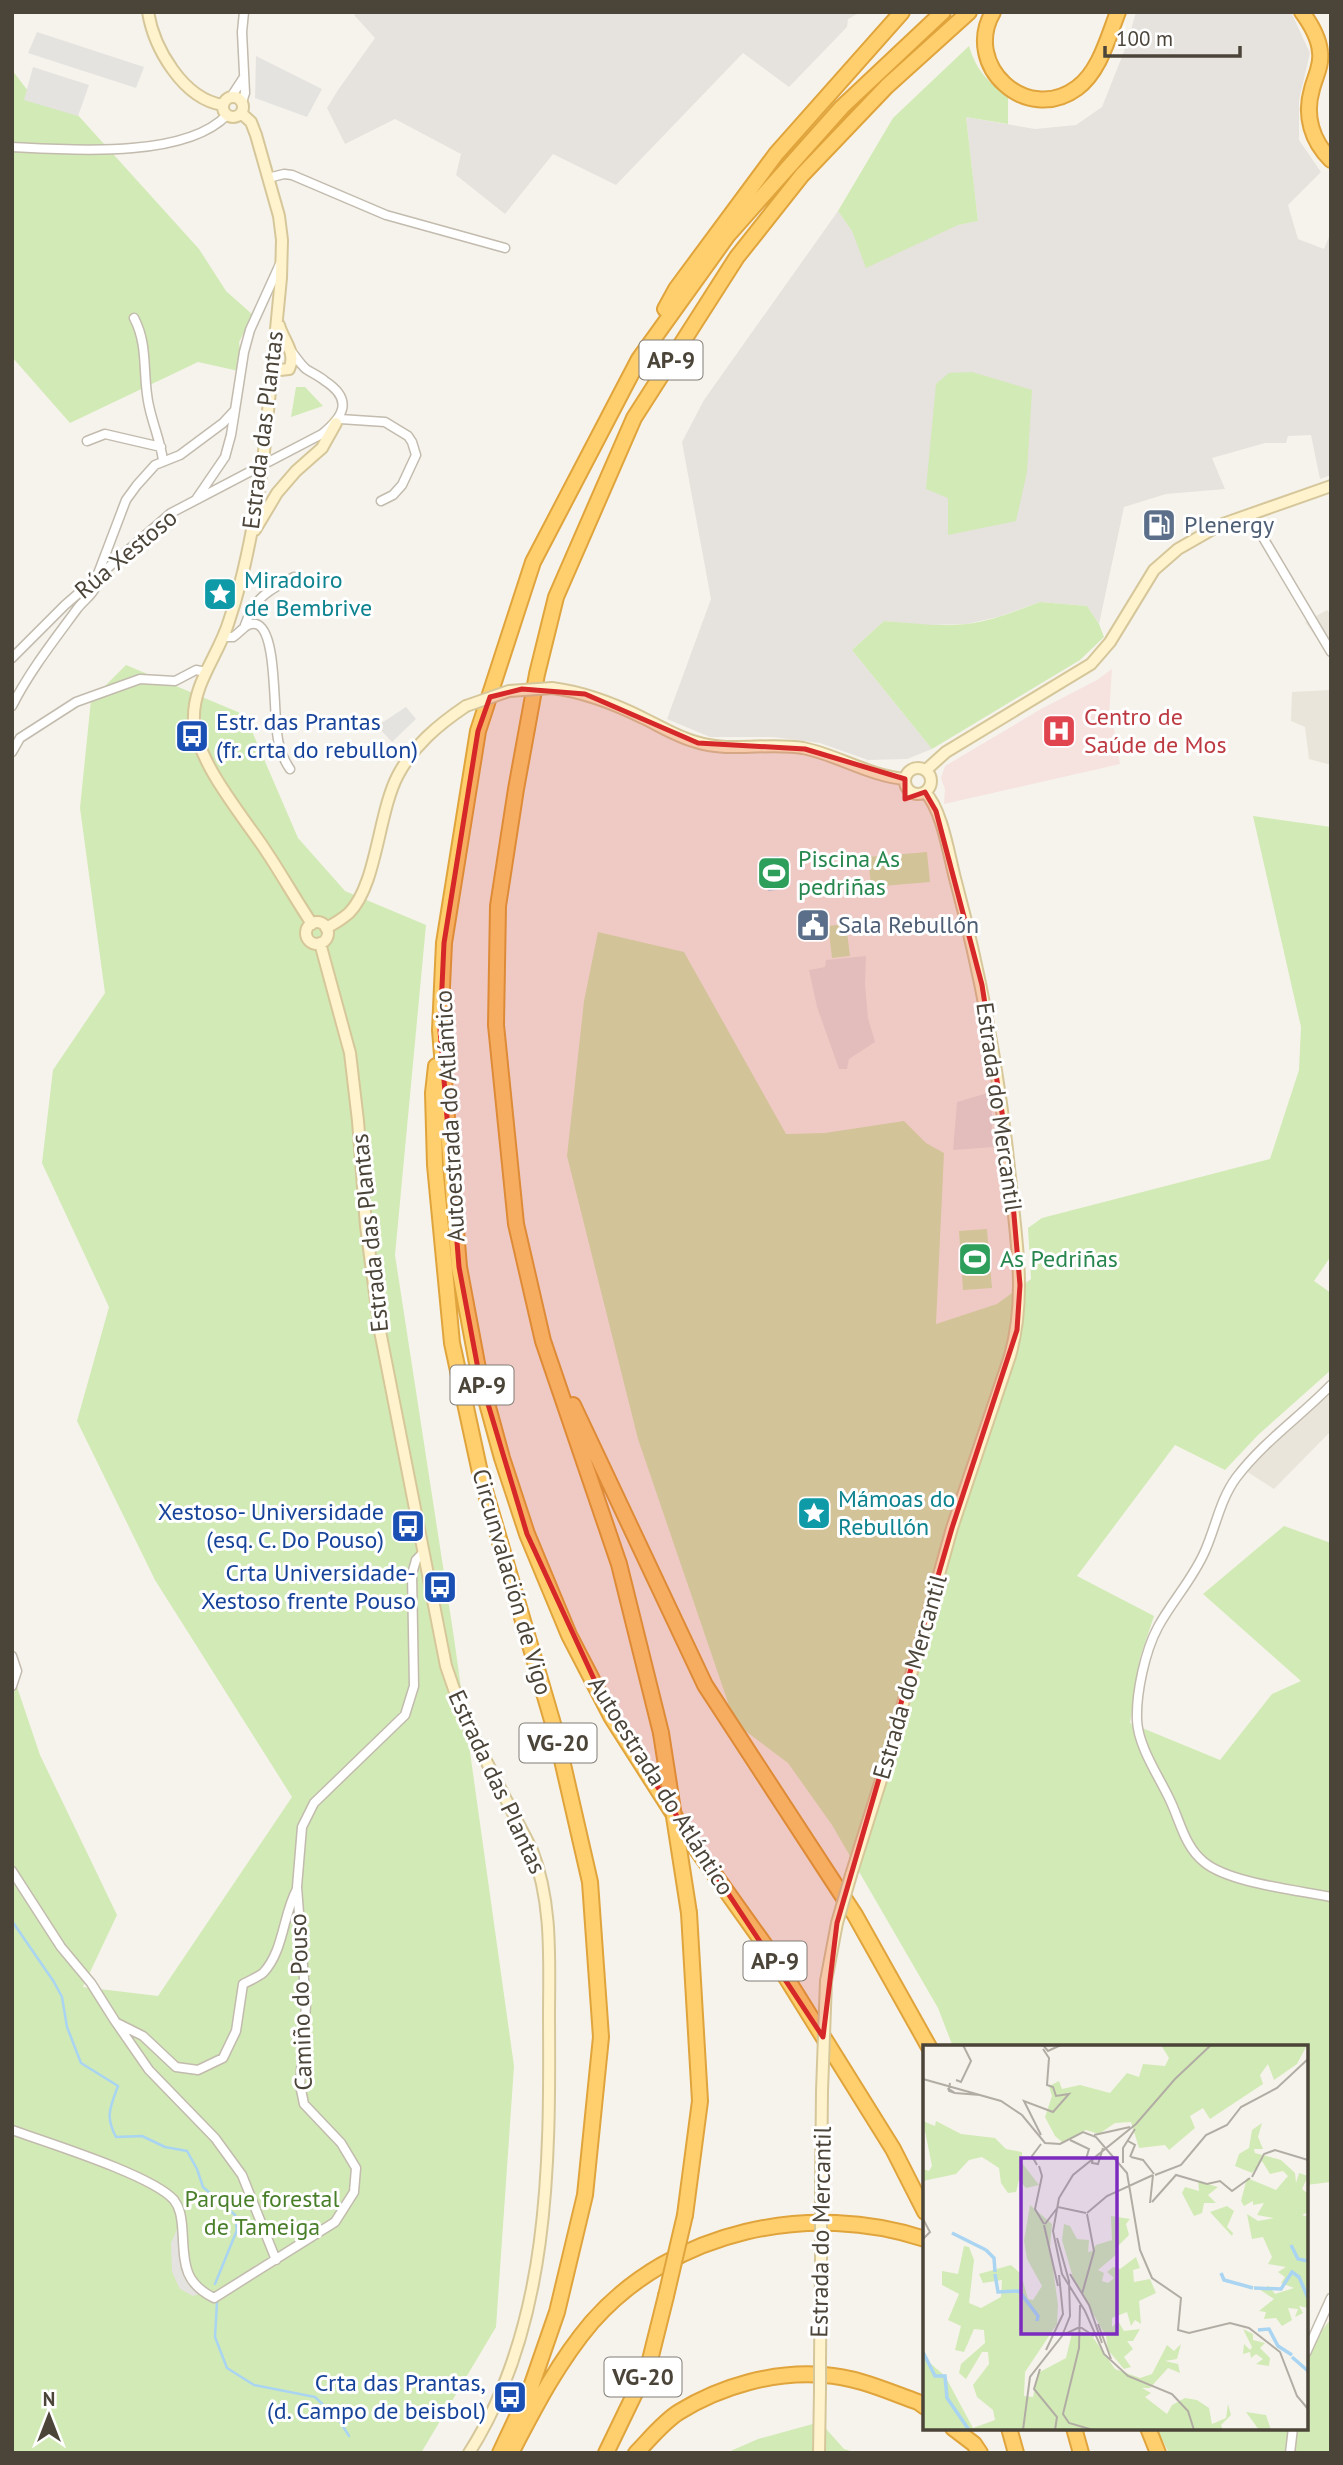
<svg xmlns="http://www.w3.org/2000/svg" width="1343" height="2465" font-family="'PT Sans',sans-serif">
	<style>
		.residential { fill: #eae5da }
		.industrial { fill: #e6e2dd }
		.medical { fill: #f6e3e0 }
		.green { fill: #d2eab5 }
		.parking { fill: #e5e3e0 }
		.water { fill: #a9d4f2 }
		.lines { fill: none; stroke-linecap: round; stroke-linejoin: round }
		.stream { stroke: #a9d4f2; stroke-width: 2.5 }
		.street-casing { stroke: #c2bbae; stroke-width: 11 }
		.secondary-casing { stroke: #d6c79b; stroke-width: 14 }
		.highway-casing { stroke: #e0a43c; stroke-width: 18 }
		.street { stroke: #fff; stroke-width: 8 }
		.secondary { stroke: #fff3cd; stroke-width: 10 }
		.highway { stroke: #ffcf6e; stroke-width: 14 }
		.secondary-bridge-casing { stroke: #d6c79b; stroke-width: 14; stroke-linecap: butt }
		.highway-bridge-casing { stroke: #e0a43c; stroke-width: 18; stroke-linecap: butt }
		.secondary-bridge { stroke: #fff3cd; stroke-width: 10 }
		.highway-bridge { stroke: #ffcf6e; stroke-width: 14 }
		.marked { fill: #d62828; fill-opacity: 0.2; stroke: #d62828; stroke-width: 5; stroke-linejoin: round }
		.labels { text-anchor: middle; stroke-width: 6; stroke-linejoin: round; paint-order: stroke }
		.shield { fill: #fff; stroke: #817c74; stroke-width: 2 }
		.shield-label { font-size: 23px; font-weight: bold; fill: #4b4439 }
		.street-label { font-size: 24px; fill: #4b4439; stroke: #fff }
		.service-label { font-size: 24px; fill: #4e5e75; stroke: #fff; text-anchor: start }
		.culture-label { font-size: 24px; fill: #0d838f; stroke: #fff; text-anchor: start }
		.health-label { font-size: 24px; fill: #be3a42; stroke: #fff; text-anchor: start }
		.transit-label { font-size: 24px; fill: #164399; stroke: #fff; text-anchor: end }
		.leisure-label { font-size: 24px; fill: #27864d; stroke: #fff; text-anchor: start }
		.park-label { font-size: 24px; fill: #4a7f2a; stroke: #fff }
		.inset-river { fill: none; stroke: #a9d4f2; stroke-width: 3.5 }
		.inset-road { fill: none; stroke: #b2ada4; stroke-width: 2 }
		.view { fill: #7b2cbf; fill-opacity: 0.15; stroke: #7b2cbf; stroke-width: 3.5 }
		.inset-edge { fill: none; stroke: #4b4439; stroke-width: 3.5 }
	</style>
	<rect width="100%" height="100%" fill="#f6f3ec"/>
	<path class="residential" d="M1327 610 1331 615V658L1305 622Z
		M1331 690V765L1309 759 1305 727 1291 721 1292 692Z
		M1331 1385V1431L1274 1489 1243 1469Z"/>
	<path class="industrial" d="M358 12H861L848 19 847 27 789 87 743 53 616 185 553 154 505 214 456 175 461 154 395 119 345 144 327 108 338 90 375 38 354 15Z
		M1136 12H1291L1310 53 1299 100V140L1321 172 1288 205 1298 239 1324 249 1331 232V475L1320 479 1311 435 1288 436 1286 443H1265L1212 458 1225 489 1166 494 1124 507 1099 624 1087 606 1040 602 998 617 966 624 925 625 884 621 852 650 932 749 907 759 868 760 820 743 773 737H710L667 719 711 599 682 442 704 400 838 211 852 231 958 225 978 221 966 117 1035 129 1076 125 1102 107 1127 44Z"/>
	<path class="medical" d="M1112 669 1109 717 1113 723 1120 764 944 804 945 789 941 778 945 766 1041 709 1097 680Z"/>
	<path class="green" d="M969 46C976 70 988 82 1008 97V124L966 117 978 221 958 225 866 268 852 231 838 211 893 118Z
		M12 70 35 100 76 113 199 249 226 291 253 315 239 342 243 372 198 362 70 423 12 357Z
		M972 372 1032 390 1027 472 1016 521 948 535V498L926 489 936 384 949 373Z
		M296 387H305L323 406 291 417Z
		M1040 602 1087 606 1099 624 1104 637 1080 660 932 749 852 650 884 621C911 623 939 627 967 624 992 621 1016 611 1040 602Z
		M126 665 245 715 298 838 345 891 426 925 395 1255 454 1638 514 2066 496 2327 421 2453H12V1672L40 1755 117 1915 83 1987 158 1996 292 1797 155 1580 77 1421 109 1307 42 1163 53 1070 105 993 80 808 91 700Z
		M1253 816 1331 827V1256L1314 1281 1331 1293V1370L1258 1435 1225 1470 1175 1445 1077 1576 1154 1616 1140 1658 1130 1723 1220 1760 1272 1694 1301 1681 1203 1594 1284 1526 1331 1543V2182L1306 2185V2047H953L938 2008 832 1825 788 1763 735 1723 638 1439 567 1156 584 1001 598 932 684 952 786 1134 825 1133 904 1121 926 1143 944 1153 936 1324 997 1304 1031 1279 1028 1228 1042 1218 1270 1159 1299 1070 1301 1027Z
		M927 852 930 882 871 887 868 857Z
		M846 924 850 956 832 958 828 926Z
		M987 1229 992 1288 963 1290 959 1231Z
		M1331 2319V2453H1169L1156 2428H1306V2350Z
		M820 2422 844 2449 858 2453H726L758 2439Z"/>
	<path class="parking" d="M37 32 144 67 136 88 28 53Z
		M256 56 322 89 307 117 255 98Z
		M33 67 89 85 78 116 24 100Z
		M406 707 416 719 392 742 377 726Z
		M866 956 865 984 868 1018 875 1042 849 1059 847 1069H839L817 1007 809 970 825 967 826 960Z
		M991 1092 993 1147 953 1150 957 1102Z
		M178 2227 181 2270 191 2288 199 2294 193 2296 180 2289 172 2272 171 2243Z"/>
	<path class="water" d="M779 856 784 889 768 891 763 857Z"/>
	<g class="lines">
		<path class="stream" d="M12 1921 54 1982 62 1997 67 2027 81 2063 118 2086C110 2108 105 2116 116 2137L142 2136 165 2147 187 2151 197 2169 203 2187 235 2215 237 2230 215 2284
			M217 2302 215 2337 227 2368 254 2385 315 2397 339 2420 349 2436"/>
		<g class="street-casing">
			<path id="street" d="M231 97 244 77
				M242 102 245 93 242 32 244 12
				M12 147C70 150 185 159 227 115
				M268 178 284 174 292 175 386 215 505 248
				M134 318C149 346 142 376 149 406 153 425 160 440 163 460
				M340 419 385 422 408 436 412 442 416 455 402 485 393 495 381 501
				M87 441 105 434 161 447
				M197 498 225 457 231 435 235 410
				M1249 514 1331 652
				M96 579 126 500 137 485 155 465 180 455 223 423 235 410 244 352 250 330 280 264
				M245 625C255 597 269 590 294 577
				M224 637H233C241 632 246 622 256 624 279 630 272 722 279 744 281 752 285 762 290 769
				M12 658 65 605 171 513 322 434C343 417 354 400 325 381 319 376 312 373 306 369 300 364 296 357 291 351
				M12 706C29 672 55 639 77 609 83 601 91 596 95 588L92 583
				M12 752 20 738 76 702 140 679 175 681 196 670 206 672
				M1331 1385C1300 1417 1263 1442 1236 1478 1220 1500 1216 1526 1205 1551 1193 1579 1172 1601 1158 1627 1145 1651 1136 1693 1137 1720 1138 1746 1158 1775 1169 1798 1180 1820 1184 1846 1204 1862 1229 1883 1297 1890 1331 1897
				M12 1656 17 1671 12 1686
				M12 1871 61 1947 91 1983 115 2021 149 2070 215 2138 242 2175 276 2260
				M117 2023 143 2036 176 2067 198 2070 223 2058 236 2031 243 1984C249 1981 258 1977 263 1973 284 1951 283 1914 297 1889
				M12 2130C48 2143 152 2175 174 2200 180 2208 181 2216 182 2225 185 2259 180 2281 214 2298L335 2222 354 2192 356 2168 341 2143 304 2104 300 2085 306 2005 297 1887 302 1827 314 1803 405 1715 414 1686 412 1574 416 1560 423 1553
				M1306 2353 1331 2298
				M1290 2453 1293 2428"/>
		</g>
		<g class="secondary-casing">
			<path id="secondary" d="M148 12C154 48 183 99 223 105
				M223 107a10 10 0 1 1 20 0a10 10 0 1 1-20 0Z
				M241 113 251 122 256 135 279 216 282 240 281 278 264 452
				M271 371 289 369C297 353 283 340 279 325
				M261 475C254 524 245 574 229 621 219 655 192 684 194 721 197 763 243 816 266 851 282 875 296 900 312 924
				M255 530 277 493 296 471 322 448 336 423
				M552 688C584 692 613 703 643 718 660 726 677 737 696 742 731 753 767 742 803 748 838 755 869 776 905 779
				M905 781a13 13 0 1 1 26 0a13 13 0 1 1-26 0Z
				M926 770 946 752 1091 664 1110 642 1154 570 1178 549 1220 525 1331 486
				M306 933a11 11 0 1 1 22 0a11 11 0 1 1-22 0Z
				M326 928C334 924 342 919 349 913 377 885 378 813 398 775 414 745 438 725 466 706
				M320 943 350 1053 358 1121 366 1226 380 1331 446 1666 464 1718 532 1850C553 1904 549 1962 549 2019 550 2163 550 2326 469 2453
				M851 1875 887 1761 952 1528 1010 1356C1025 1303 1018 1251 1012 1197 1002 1089 984 987 956 882 949 857 943 811 925 792
				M826 1981 837 1923
				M821 2186 822 2091
				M820 2361 821 2261
				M819 2453 820 2389"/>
		</g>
		<g class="highway-casing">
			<path id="highway" d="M993 12C962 66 1027 125 1077 88 1100 71 1108 37 1118 12
				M1302 12C1310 23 1319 38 1320 52 1322 65 1315 77 1312 89 1304 116 1312 141 1331 160
				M665 309 676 289 776 154 902 12
				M436 1066 433 1093 435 1165 452 1343 481 1477 556 1734 590 1882 601 2037 585 2195 557 2312 531 2387 500 2453
				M573 1405 705 1685 855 1915 929 2047
				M661 1733 619 1564 543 1341 516 1224 496 1025 498 906 516 789 537 674 556 597 634 418 737 257 802 175 887 86 969 12
				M925 2212 893 2149 774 1958 690 1840 612 1718 569 1635 527 1534 502 1458 479 1374 459 1267 440 1030 444 943 478 731 533 562 639 359 728 235 842 107 943 12
				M685 2215 700 2101 689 1913
				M953 2428 974 2444 980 2453
				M1009 2428 1016 2453
				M1074 2428 1081 2453
				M1148 2428 1158 2453
				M511 2453C535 2407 558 2362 592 2322 673 2230 810 2201 925 2239
				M606 2453 649 2364 666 2296
				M636 2453C649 2440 663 2422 679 2412 721 2386 774 2371 824 2375 857 2377 887 2391 918 2402L925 2407"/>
		</g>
		<use href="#street" class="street"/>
		<use href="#secondary" class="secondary"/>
		<use href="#highway" class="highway"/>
		<g class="secondary-bridge-casing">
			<path id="secondary-bridge" d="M261 475 264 452
				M466 706 509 691 552 688
				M837 1923 851 1875
				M822 2091 826 1981
				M821 2261V2186
				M820 2389V2361"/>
		</g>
		<g class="highway-bridge-casing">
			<path id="highway-bridge" d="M661 1733 689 1913
				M666 2296 685 2215"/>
		</g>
		<use href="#secondary-bridge" class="secondary-bridge"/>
		<use href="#highway-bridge" class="highway-bridge"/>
	</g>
	<path class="marked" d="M522 689 585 694 698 743 805 749 905 779V799L925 792 936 811 982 985 1009 1157 1020 1285 1017 1330 952 1528 837 1923 823 2037 612 1718 527 1534 479 1374 459 1267 440 1030 444 943 478 731 490 697Z"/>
	<defs>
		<g id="fuel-square" transform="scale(1.75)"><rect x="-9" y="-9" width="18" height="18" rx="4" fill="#5c6f8a" stroke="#fff"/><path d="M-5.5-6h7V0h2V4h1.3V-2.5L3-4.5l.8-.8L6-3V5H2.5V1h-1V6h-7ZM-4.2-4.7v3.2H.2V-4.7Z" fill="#fff"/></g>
		<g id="sight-square" transform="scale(1.75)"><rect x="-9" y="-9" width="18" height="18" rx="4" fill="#0f9aa8" stroke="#fff"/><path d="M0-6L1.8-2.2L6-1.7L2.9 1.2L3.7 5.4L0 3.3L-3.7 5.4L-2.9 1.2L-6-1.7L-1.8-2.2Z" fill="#fff"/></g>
		<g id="hospital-square" transform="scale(1.75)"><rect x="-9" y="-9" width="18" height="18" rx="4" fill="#e0444e" stroke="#fff"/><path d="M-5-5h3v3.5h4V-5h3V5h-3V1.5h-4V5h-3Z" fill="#fff"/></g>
		<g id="bus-square" transform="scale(1.75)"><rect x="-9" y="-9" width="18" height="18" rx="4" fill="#1a4fb4" stroke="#fff"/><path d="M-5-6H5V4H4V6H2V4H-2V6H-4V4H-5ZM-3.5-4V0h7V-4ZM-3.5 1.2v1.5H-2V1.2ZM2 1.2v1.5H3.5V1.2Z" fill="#fff"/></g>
		<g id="stadium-square" transform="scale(1.75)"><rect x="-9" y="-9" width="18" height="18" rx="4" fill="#2e9e5b" stroke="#fff"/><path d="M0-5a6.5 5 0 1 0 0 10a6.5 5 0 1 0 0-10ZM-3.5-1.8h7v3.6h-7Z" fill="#fff"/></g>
		<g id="civic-square" transform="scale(1.75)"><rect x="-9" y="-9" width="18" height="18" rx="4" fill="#5c6f8a" stroke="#fff"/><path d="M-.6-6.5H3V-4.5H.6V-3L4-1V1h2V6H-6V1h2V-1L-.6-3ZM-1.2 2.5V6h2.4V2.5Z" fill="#fff"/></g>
	</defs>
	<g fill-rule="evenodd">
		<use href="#fuel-square" x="1159" y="525"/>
		<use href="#sight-square" x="220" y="594"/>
		<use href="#hospital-square" x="1059" y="731"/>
		<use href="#bus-square" x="192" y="736"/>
		<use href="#stadium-square" x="774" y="873"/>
		<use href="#civic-square" x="813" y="925"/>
		<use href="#stadium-square" x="975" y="1259"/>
		<use href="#sight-square" x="814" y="1513"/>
		<use href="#bus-square" x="408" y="1526"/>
		<use href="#bus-square" x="440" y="1587"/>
		<use href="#bus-square" x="510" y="2397"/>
	</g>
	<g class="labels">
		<g class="shield">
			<rect x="639.5" y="340.5" width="63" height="39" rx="5"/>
			<rect x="450.5" y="1365.5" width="63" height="39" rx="5"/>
			<rect x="519.5" y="1723.5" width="77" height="39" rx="5"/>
			<rect x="743.5" y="1941.5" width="63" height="39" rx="5"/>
			<rect x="604.5" y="2357.5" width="77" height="39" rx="5"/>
		</g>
		<g class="shield-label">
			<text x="671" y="368">AP-9</text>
			<text x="482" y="1393">AP-9</text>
			<text x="558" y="1751">VG-20</text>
			<text x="775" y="1969">AP-9</text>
			<text x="643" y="2385">VG-20</text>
		</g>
		<g class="street-label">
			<text transform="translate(263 430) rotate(-83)" y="8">Estrada das Plantas</text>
			<text transform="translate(126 554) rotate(-40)" y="8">Rúa Xestoso</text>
			<text transform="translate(999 1107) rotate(82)" y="8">Estrada do Mercantil</text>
			<text transform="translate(450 1116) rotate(-93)" y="8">Autoestrada do Atlántico</text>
			<text transform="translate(370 1233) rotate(-96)" y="8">Estrada das Plantas</text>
			<text transform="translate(512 1582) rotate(74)" y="8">Circunvalación de Vigo</text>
			<text transform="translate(910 1677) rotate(-74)" y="8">Estrada do Mercantil</text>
			<text transform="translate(497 1782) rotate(65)" y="8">Estrada das Plantas</text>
			<text transform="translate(661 1786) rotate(58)" y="8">Autoestrada do Atlántico</text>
			<text transform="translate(301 2002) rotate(-92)" y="8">Camiño do Pouso</text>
			<text transform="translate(821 2232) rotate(-89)" y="8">Estrada do Mercantil</text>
		</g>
		<g class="service-label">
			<text x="1184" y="533">Plenergy</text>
			<text x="838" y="933">Sala Rebullón</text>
		</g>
		<g class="culture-label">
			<text x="244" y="588">Miradoiro<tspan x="244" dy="28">de Bembrive</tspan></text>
			<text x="838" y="1507">Mámoas do<tspan x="838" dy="28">Rebullón</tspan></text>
		</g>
		<g class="health-label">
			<text x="1084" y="725">Centro de<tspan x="1084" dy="28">Saúde de Mos</tspan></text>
		</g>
		<g class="transit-label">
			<text x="216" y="730" text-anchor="start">Estr. das Prantas<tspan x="216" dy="28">(fr. crta do rebullon)</tspan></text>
			<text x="384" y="1520">Xestoso- Universidade<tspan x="384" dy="28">(esq. C. Do Pouso)</tspan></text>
			<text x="416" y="1581">Crta Universidade-<tspan x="416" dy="28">Xestoso frente Pouso</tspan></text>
			<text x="486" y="2391">Crta das Prantas,<tspan x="486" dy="28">(d. Campo de beisbol)</tspan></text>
		</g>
		<g class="leisure-label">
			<text x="798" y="867">Piscina As<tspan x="798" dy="28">pedriñas</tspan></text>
			<text x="1000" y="1267">As Pedriñas</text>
		</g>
		<g class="park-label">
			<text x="262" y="2207">Parque forestal<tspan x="262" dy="28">de Tameiga</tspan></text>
		</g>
	</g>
	<g transform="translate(923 2045)">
		<rect width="385" height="385" fill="#f6f3ec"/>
		<path d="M238 0H384L374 19 351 35 345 19 337 30 340 39 287 74 280 63 267 71 272 83 246 105 242 100 216 103 208 77 192 78 176 89 163 85 139 97 132 91 122 72 129 51 126 41 136 36 139 44 157 40 187 48 204 28 216 32 220 19 242 21 246 13ZM0 76 12 81 13 76 38 89 72 93 83 104 99 107V118L116 140 103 143 96 135 93 147 85 148 78 138 76 123 59 112 46 115 33 129 0 136V124L6 126 9 121ZM339 78 335 92 340 104H331L332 108 358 115 372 128 373 138 376 128 385 131 379 144 384 148 385 167 379 170 385 172V263L376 261 380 268 372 272 375 264 365 263 369 275 359 281 353 273 341 274 343 267 336 266 351 254 336 244 346 241 352 249 371 243 358 238 362 232 355 227 363 222 345 219 349 212 340 192 329 194 324 169 335 176 351 173 334 170 341 158 330 160V156L321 161 318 156 324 133 353 145 365 131 360 126 347 129 339 116 329 128 312 121 316 109 326 103 329 85ZM275 136 295 142 285 150 293 158H281L279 168 271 171 259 148 262 142 276 146ZM107 160 129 179 127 202 135 260 134 279 102 327 101 351 110 352 115 328 143 313 149 288 157 286 169 291 192 324 217 333 229 329 244 300 251 306 258 299 254 314 242 316 255 319 257 328 245 323 227 343H219L228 348 222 352 244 369 249 360 262 353 274 355 286 363 289 379 303 373 305 359 308 370 298 380 300 385H0V312L22 331 50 383 72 375 70 365 54 352 50 340 66 319 65 307H59L43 334 36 328 38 319 62 298 61 285 51 284 41 307 32 305 38 281 25 275 36 249 19 240V226L35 229 41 201 46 202 51 215 46 258 58 263 78 252 79 235 60 238 56 229 88 220 98 229 105 254 110 255 119 241 104 214 101 196ZM304 161 311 166 304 182 310 188 309 191 287 167ZM188 171 207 174 203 179 206 190 192 204 194 209 175 225 181 228 179 236 185 238 191 233 184 227 190 222 197 224 213 212 217 223 210 225 211 237 227 234 233 248 216 256 218 279 212 275 208 281 204 267 189 273V282L195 276 201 286 217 284 210 296H204L210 304 201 312 208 322 201 324 185 305 183 291 151 236 139 195 141 179 147 181 154 194 166 195 165 207 169 206 173 200 189 195ZM320 284 330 289V295L342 298 337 303 347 313 346 321 333 319 340 314 333 309 328 313 327 307 320 309 321 299 327 305 329 302ZM323 367 343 370 348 385H336Z" fill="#d2eab5"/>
		<path class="inset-river" d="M29 188 63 205M368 200 375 214 385 216M63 205 71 213 72 227M298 228 301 235 330 243M72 229 75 247 96 246 115 271 114 276M331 243 358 244 369 227 376 232 385 253M335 285 346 284 355 301 369 310M0 307 12 331H22L24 353 46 385M369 312 385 326"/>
		<path class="inset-road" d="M120 0 125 6 138 0M0 34 78 56 99 70 122 98 137 99 160 87 173 92 204 128 217 205 229 233 258 253 255 285 266 288 307 278 326 283 357 307 374 351 385 364M33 35 38 37 48 16 40 0M25 43 26 46 32 48 26 44 27 38M32 48 57 50M118 90 101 56 130 67 146 49 133 51 130 42 124 40 126 13 120 4M171 90 207 82M147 95 166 104 163 114M205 96 212 100 207 112M170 112 169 118 175 119 180 103M208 112 220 115 231 129M200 118V103L212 84M114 120 109 111 118 99M116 121 119 131 112 164 121 179M232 130 258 120 283 90 304 80 318 62 354 43 385 14M329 132 341 109 352 105 385 115M229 157 253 130 284 139 297 136 309 146 327 133M227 158 230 130M164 168 184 151 230 130M0 174 7 187 0 194M122 179 135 162 163 168M121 180 135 241M147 229 166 260 179 298M159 249 171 206 164 169M157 260 156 303 140 369 146 378 170 385M175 279 188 314M142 289 157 282 171 291M123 305 140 269 136 230M117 324 111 344 134 372 132 385M100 385 107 332 139 291 147 271 146 236 134 193M271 385 265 366 249 349 205 331 181 309 162 266 139 229 130 186 136 153 150 130 213 79 252 34 288 0"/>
		<path class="view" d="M98 113H194V289H98Z"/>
		<rect width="385" height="385" class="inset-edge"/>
	</g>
	<rect width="1343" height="2465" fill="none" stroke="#4b4439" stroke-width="28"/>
	<g transform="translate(49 2416)" stroke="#ffffff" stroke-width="5" paint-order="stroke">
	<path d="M0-5L12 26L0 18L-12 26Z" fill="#4b4439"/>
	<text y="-10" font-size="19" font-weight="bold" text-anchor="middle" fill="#4b4439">N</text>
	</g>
	<path d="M1105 46v10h135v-10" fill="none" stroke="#4b4439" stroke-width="3.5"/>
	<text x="1116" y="46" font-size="21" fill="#4b4439" stroke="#ffffff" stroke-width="5" paint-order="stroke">100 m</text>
</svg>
